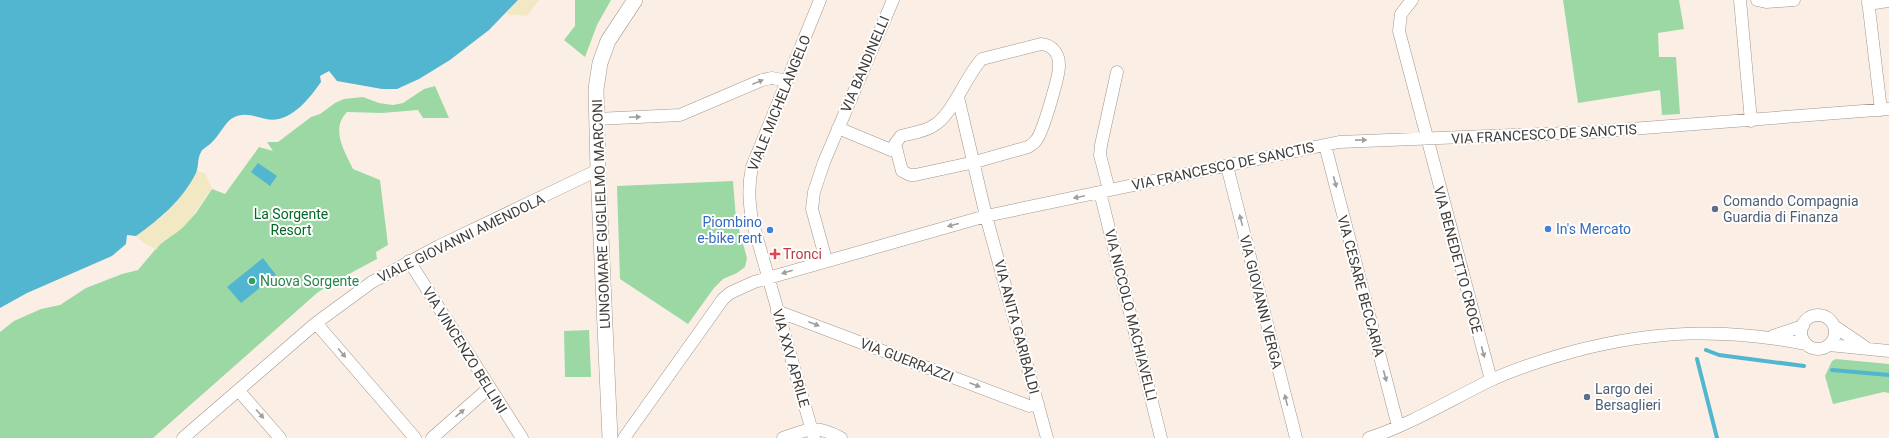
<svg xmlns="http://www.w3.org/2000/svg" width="1889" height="438" font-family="Roboto,sans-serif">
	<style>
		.green { fill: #9cd8a4 }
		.sand { fill: #f2e8c3 }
		.water { fill: #52b6d0 }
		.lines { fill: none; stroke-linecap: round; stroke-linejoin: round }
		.stream { stroke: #52b6d0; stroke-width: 4 }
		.minor-casing { stroke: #a0968d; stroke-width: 13 }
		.tertiary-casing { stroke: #a0968d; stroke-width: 16 }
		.minor { stroke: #fff; stroke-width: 12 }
		.tertiary { stroke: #fff; stroke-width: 15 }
		.oneway { fill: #a09e9c }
		.service-dot { fill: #5c6f8a; stroke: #fff; stroke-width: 1.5 }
		.shop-dot { fill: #3f7fe0; stroke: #fff; stroke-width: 1.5 }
		.health-dot { fill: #e0444e; stroke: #fff; stroke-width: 1.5 }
		.leisure-dot { fill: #2e9e5b; stroke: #fff; stroke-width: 1.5 }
		.labels { text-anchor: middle; stroke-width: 4; stroke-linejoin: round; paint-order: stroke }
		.street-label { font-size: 14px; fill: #403c38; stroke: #fff }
		.service-label { font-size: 14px; fill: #4e5e75; stroke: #fff; text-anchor: start }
		.park-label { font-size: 14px; fill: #056927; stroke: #fff }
		.shop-label { font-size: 14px; fill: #366cbe; stroke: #fff; text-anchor: end }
		.health-label { font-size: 14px; fill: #be3a42; stroke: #fff; text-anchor: start }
		.leisure-label { font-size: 14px; fill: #27864d; stroke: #fff; text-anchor: start }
	</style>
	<rect width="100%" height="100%" fill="#fbefe5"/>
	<path class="green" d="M575 0H611L597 25 585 57 564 40 575 26Z
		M1563 0H1679L1684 29 1658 33 1659 57H1676L1680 114 1662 115 1660 90 1578 103Z
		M435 86 449 118H423L418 110 382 113 347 112C330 129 345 152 353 169L380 180 388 245 376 252 377 259 332 283 317 293 153 438H0V332L14 321 41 309 60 305 86 288 122 274 138 270 159 245 182 228 196 213 212 189 225 194 259 147 273 151 267 142H278L311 117 320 114 335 103 344 99 363 97 379 103 393 105 403 103 424 89Z
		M733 181 736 219 747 258 745 267 737 273 723 279 714 288 688 324 620 279 617 186Z
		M589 330 591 377H565L564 331Z
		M1836 359 1889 364V393L1884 392 1833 404 1825 376 1832 361Z"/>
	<path class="sand" d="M518 0H539L527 16 506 14Z
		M197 171 205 173 212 189C201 202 194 217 182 228 174 236 161 240 156 250L141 241 136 236 164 215Z"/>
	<path class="water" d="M0 0H518L489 30 450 60 419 79 397 89H382L337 81 329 71 320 76 321 82C309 99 290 124 266 119 253 116 243 111 231 119 226 122 218 137 212 142 209 146 203 148 201 152 197 159 199 166 196 173 183 199 160 219 136 236L127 235 126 244 112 256 27 293 0 308Z
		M258 163 277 176 270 186 251 172Z
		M263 258 276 275 241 303 227 287Z"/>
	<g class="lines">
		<path class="stream" d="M1706 350 1719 355 1804 366
			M1697 359 1717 438
			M1832 370 1889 375"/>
		<g class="minor-casing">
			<path id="minor" d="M1412 0 1401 14 1399 31 1491 380
				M1740 0 1751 121
				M1757 0 1766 2 1794 0
				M1868 0 1881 110
				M1868 4 1889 1
				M1041 44C1052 45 1059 53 1059 65 1060 74 1043 131 1037 139 1035 143 1031 145 1028 147L975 162 915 175H910L902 171 895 144 901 136C911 133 924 132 933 126 953 115 966 75 982 59Z
				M958 97 986 216 1047 438
				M596 119 680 115 762 80 772 78 787 81
				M838 128 891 150 897 151
				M1325 145 1398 426
				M1227 166 1296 438
				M1109 190 1100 155 1101 145 1117 72
				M1100 192 1161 438
				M826 260 812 209 814 192 824 162 893 0
				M409 261 522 438
				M777 311 1029 406 1038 404
				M1801 332a17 17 0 1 1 34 0a17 17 0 1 1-34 0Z
				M316 323 415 438
				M1834 326 1865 347
				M1773 336 1803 326
				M1829 345 1889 351
				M239 391 280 438
				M183 438 316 323 372 282 439 246 598 170
				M432 438 489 388
				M624 438 723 299 730 293 754 282 986 216 1339 142 1592 132 1889 109
				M783 438C809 429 815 424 841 438
				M814 438 752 220C749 201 748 186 752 167L820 0
				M1369 438C1411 424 1450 400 1489 381 1517 368 1546 359 1575 351 1655 330 1725 328 1806 344"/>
		</g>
		<g class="tertiary-casing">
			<path id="tertiary" d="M610 438 598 170 596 89 600 63 608 41 635 0"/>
		</g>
		<use href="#minor" class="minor"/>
		<use href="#tertiary" class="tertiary"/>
	</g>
	<defs><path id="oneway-solid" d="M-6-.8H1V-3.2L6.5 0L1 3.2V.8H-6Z"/></defs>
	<g class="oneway">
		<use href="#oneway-solid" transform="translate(758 82) rotate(-22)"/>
		<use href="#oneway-solid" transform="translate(635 117) rotate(-2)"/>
		<use href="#oneway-solid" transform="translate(1361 140) rotate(-1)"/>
		<use href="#oneway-solid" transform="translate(1335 182) rotate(75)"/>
		<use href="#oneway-solid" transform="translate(1079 197) rotate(168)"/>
		<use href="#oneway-solid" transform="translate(1241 220) rotate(-104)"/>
		<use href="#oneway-solid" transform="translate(953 225) rotate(165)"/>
		<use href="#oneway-solid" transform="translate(787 272) rotate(163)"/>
		<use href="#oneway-solid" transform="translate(814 324) rotate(21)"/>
		<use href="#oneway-solid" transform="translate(1483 352) rotate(75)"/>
		<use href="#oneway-solid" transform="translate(342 353) rotate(49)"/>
		<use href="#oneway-solid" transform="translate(1385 376) rotate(75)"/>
		<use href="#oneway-solid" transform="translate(975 385) rotate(21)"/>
		<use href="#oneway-solid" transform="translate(1286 400) rotate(-104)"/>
		<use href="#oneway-solid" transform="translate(460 413) rotate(-41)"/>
		<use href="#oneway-solid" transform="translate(260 414) rotate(49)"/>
	</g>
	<g class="service-dot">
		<circle cx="1715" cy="209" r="4"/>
		<circle cx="1587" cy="397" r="4"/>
	</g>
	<g class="shop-dot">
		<circle cx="1548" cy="229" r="4"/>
		<circle cx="770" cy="230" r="4"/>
	</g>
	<path class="health-dot" d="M773 248h4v4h4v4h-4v4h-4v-4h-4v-4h4z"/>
	<circle class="leisure-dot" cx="252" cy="281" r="4"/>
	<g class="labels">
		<g class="street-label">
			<text transform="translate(865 64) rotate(-67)" y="5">VIA BANDINELLI</text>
			<text transform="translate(779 103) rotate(-68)" y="5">VIALE MICHELANGELO</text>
			<text transform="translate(1544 134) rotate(-3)" y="5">VIA FRANCESCO DE SANCTIS</text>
			<text transform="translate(1223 166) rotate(-12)" y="5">VIA FRANCESCO DE SANCTIS</text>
			<text transform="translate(601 214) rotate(-92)" y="5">LUNGOMARE GUGLIELMO MARCONI</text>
			<text transform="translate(461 238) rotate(-26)" y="5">VIALE GIOVANNI AMENDOLA</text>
			<text transform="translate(1458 260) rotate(75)" y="5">VIA BENEDETTO CROCE</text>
			<text transform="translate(1361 286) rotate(75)" y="5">VIA CESARE BECCARIA</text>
			<text transform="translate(1261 302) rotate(76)" y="5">VIA GIOVANNI VERGA</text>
			<text transform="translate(1131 315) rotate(76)" y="5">VIA NICCOLO MACHIAVELLI</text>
			<text transform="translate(1017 327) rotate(75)" y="5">VIA ANITA GARIBALDI</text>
			<text transform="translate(465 350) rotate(58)" y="5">VIA VINCENZO BELLINI</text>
			<text transform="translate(791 358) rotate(74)" y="5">VIA XXV APRILE</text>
			<text transform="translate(907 360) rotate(21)" y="5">VIA GUERRAZZI</text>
		</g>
		<g class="service-label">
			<text x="1723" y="206">Comando Compagnia<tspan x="1723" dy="16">Guardia di Finanza</tspan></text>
			<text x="1595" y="394">Largo dei<tspan x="1595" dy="16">Bersaglieri</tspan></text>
		</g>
		<g class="park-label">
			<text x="291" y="219">La Sorgente<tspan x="291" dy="16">Resort</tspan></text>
		</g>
		<g class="shop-label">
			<text x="762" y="227">Piombino<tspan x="762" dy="16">e-bike rent</tspan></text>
			<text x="1556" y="234" text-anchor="start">In's Mercato</text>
		</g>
		<g class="health-label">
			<text x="783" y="259">Tronci</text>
		</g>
		<g class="leisure-label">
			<text x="260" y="286">Nuova Sorgente</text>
		</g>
	</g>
</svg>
